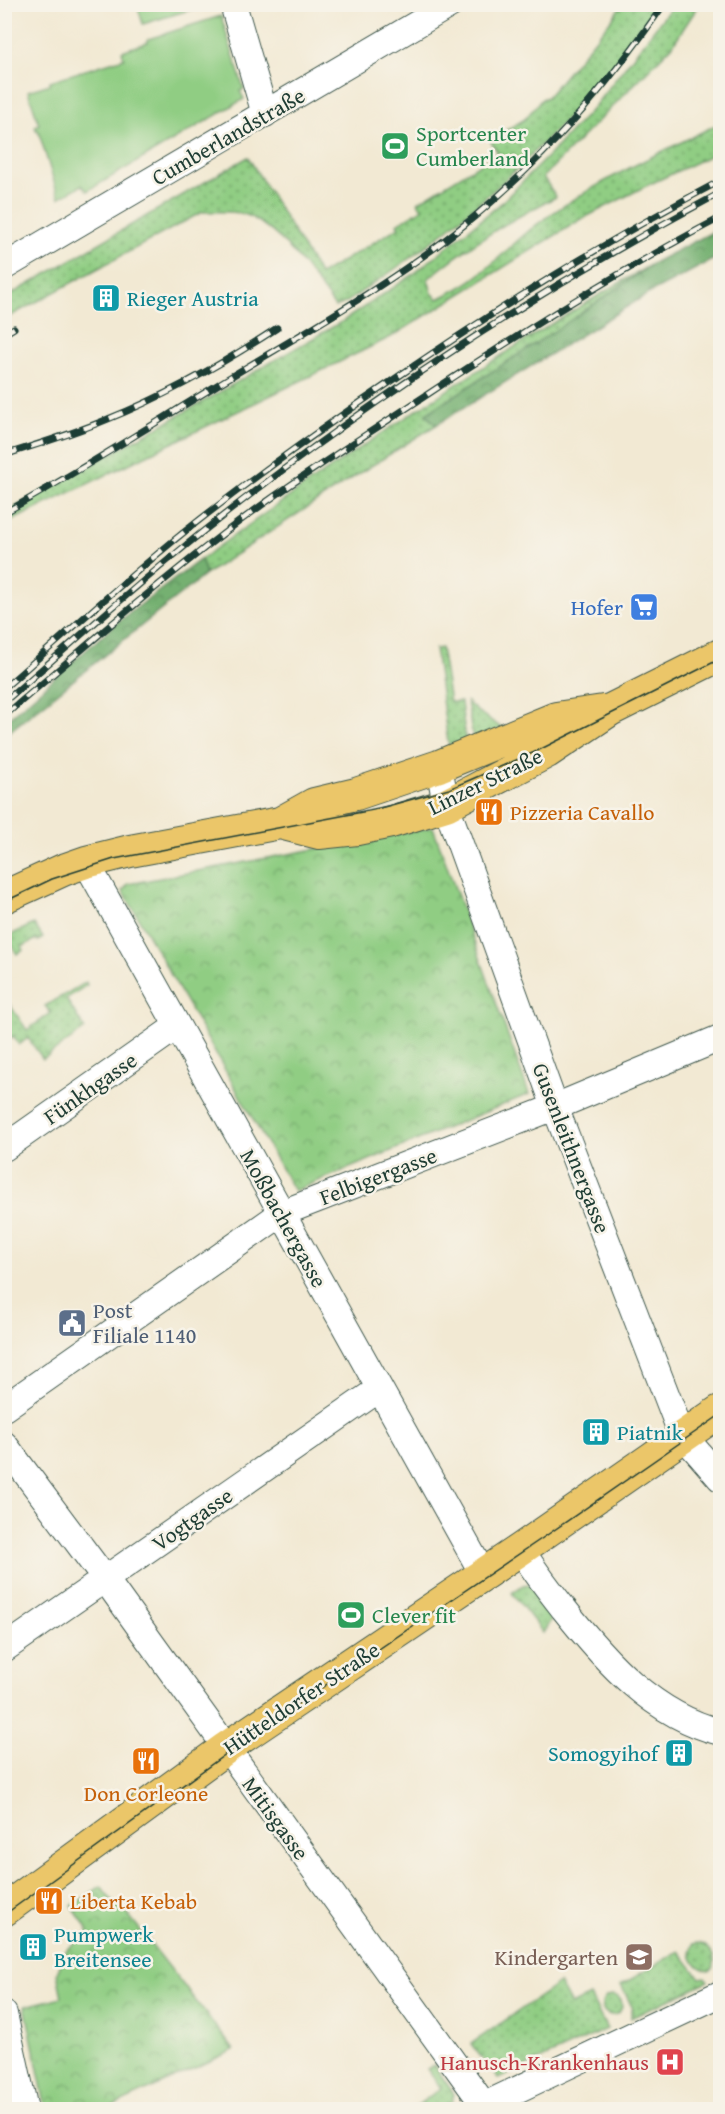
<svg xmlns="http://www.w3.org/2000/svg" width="725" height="2114" font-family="'Gentium Book Plus',serif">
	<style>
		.grass { fill: url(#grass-dots); stroke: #58855c; stroke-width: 1.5 }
		.forest { fill: url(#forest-crowns); stroke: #4a7652; stroke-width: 1.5 }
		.park { fill: url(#park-crowns); stroke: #58855c; stroke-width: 1.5 }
		.pitch { fill: #90cd83; stroke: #58855c; stroke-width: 1.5 }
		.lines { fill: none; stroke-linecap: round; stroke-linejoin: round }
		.minor-casing { stroke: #3f574c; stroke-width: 28 }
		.major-casing { stroke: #3f574c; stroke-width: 34 }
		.minor { stroke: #fff; stroke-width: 26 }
		.major { stroke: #ebc669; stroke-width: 32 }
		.tram { stroke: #1f3d34; stroke-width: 1.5 }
		.rail-casing { stroke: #1f3d34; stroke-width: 7 }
		.rail { stroke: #f7f3e8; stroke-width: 4.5; stroke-dasharray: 14; stroke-linecap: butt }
		.labels { text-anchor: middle; stroke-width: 5; stroke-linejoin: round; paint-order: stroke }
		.leisure-label { font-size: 22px; fill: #27864d; stroke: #f7f3e8; text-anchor: start }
		.street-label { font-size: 22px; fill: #1f3d34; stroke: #f7f3e8 }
		.culture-label { font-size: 22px; fill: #0d838f; stroke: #f7f3e8; text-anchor: start }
		.shop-label { font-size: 22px; fill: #366cbe; stroke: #f7f3e8; text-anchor: end }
		.food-label { font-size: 22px; fill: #c56008; stroke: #f7f3e8; text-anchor: start }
		.service-label { font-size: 22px; fill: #4e5e75; stroke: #f7f3e8; text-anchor: start }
		.education-label { font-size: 22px; fill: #785e54; stroke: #f7f3e8; text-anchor: end }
		.health-label { font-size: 22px; fill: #be3a42; stroke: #f7f3e8; text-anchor: end }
	</style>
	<defs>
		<pattern id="grass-dots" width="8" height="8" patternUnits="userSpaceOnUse" patternTransform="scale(1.5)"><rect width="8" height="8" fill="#90cd83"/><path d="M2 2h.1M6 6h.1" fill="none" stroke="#75a86c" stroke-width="1.8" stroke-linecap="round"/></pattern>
		<pattern id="forest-crowns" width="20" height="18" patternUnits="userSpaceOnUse" patternTransform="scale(1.5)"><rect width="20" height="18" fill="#74b071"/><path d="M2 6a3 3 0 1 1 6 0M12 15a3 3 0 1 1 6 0" fill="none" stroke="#5f905e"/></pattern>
		<pattern id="park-crowns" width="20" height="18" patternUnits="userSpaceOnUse" patternTransform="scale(1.5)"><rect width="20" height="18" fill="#90cd83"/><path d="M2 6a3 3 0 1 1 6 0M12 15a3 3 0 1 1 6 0" fill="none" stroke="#75a86c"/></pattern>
	</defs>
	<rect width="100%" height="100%" fill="#f7f3e8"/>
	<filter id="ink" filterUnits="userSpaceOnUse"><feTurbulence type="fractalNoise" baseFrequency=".0167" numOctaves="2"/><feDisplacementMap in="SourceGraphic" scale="12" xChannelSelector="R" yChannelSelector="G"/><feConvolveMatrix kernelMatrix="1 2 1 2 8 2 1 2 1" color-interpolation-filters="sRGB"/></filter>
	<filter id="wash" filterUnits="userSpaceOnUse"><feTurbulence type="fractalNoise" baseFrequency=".008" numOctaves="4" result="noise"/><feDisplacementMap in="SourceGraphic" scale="24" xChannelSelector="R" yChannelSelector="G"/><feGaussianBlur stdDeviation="1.35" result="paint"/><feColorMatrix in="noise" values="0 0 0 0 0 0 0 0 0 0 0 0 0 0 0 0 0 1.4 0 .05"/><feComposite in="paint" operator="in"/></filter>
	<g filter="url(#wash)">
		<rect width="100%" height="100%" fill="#f2e9d3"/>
		<path class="grass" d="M622 4 656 5C596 97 503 190 414 255 392 272 369 286 347 302L335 307C312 276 285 234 249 216 235 210 217 212 202 212L5 319V298L248 157 320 275 399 227 397 224 422 209 418 202 498 153 490 140 525 119 542 99 547 97 612 19Z
			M673 5H699L672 46 543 177 556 197C509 220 468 245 428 279L432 293 438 299C451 292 465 286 477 276 498 261 515 241 536 225 592 183 658 154 720 123V151L644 187 580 220 391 337 5 524V513L197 405 343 321 411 276 500 204 549 155 593 108Z
			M657 261 555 331 426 415 436 425 360 473 206 574 201 559C348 453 500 352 657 261Z
			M441 648 450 702H461L466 743 453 748 448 743 435 649Z
			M467 702 477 711 502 728 473 740Z
			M34 924 43 938 38 941 36 939 22 947 24 950 17 954 6 937Z
			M86 982 87 985 66 999 85 1029 43 1059 28 1038 19 1045 13 1036 5 1042V998L27 1030 51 1013 45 1006Z
			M529 1584 550 1610 551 1620 543 1633 512 1593 523 1585Z
			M697 1943C709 1944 717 1957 713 1969L709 1971C696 1968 687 1958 693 1944Z
			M679 1951 700 1978 705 1977 708 1981 631 2018V2011L633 2009 621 1985Z
			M559 1983 571 2005 590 1996 607 2029 498 2079 471 2044Z
			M602 2005a10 10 0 1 1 20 0a10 10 0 1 1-20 0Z
			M434 2065 454 2094 452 2102 436 2109H412L441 2088 427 2069Z"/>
		<path class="forest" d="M720 228V256L646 295 436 425 426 414 555 331 657 261Z
			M201 559 206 574 5 735V721L118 622Z"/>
		<path class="park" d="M433 827 529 1094 294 1191 123 891 128 884Z
			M101 1886 115 1905 124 1909 234 2050 107 2109H46L25 2006 62 1997 57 1973 67 1949 89 1932 72 1906Z"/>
		<path class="pitch" d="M137 5V4L206 5 143 24Z
			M221 16 244 89 240 91 244 99 87 191 82 185 59 198 38 130H36L35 126 39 124 28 91 50 84V81L124 58 122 51 148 42V39Z"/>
	</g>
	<g filter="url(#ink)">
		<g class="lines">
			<g class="minor-casing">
				<path id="minor" d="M233 4 265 114
					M4 267 451 4
					M439 766 446 805 555 1107 681 1433 720 1478
					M86 862C218 1100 351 1337 483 1574
					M4 1148 176 1027
					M4 1408 282 1213 555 1107 720 1038
					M4 1444 105 1579 484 2105
					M521 1549C533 1570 549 1590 564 1609 605 1661 653 1715 720 1732
					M4 1649 379 1389
					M4 2014 25 2110
					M474 2110 720 1994"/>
			</g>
			<g class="major-casing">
				<path id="major" d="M280 823 319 833 357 829 391 822 446 805 547 752 610 710 720 655
					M4 897 63 870 86 862 130 851 280 823 314 804 356 794 439 766 556 718 610 710
					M4 1910 226 1748 521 1549 720 1411"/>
			</g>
			<use href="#minor" class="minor"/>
			<use href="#major" class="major"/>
			<path class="tram" d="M4 902 52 879 114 859 373 810 449 789 537 751 720 659
				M4 1915 252 1735 547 1535 720 1415"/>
			<g class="rail-casing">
				<path id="rail" d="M4 334 14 328
					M4 455C39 444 75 433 108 419 168 395 224 363 277 328
					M4 513C80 471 153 424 227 379 311 328 398 280 474 217 547 156 610 83 664 4
					M4 688C64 636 121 583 183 533 252 478 325 426 399 376 503 305 609 239 720 181
					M4 702C74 642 142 579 215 522 372 398 543 287 720 193
					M4 716C77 654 148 591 224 533 287 485 355 442 422 398 519 334 617 272 720 218"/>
			</g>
			<use href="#rail" class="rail"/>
		</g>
	</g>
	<defs>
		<g id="stadium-square" transform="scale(1.5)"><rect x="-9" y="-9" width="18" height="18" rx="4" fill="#2e9e5b" stroke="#f7f3e8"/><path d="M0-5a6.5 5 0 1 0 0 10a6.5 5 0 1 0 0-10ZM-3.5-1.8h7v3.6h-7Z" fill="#fff"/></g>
		<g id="building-square" transform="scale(1.5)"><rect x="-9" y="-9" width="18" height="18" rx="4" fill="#0f9aa8" stroke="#f7f3e8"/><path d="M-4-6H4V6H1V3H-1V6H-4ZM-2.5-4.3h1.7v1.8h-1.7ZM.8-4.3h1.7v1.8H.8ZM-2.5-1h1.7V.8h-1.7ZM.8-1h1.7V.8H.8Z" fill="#fff"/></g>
		<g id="supermarket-square" transform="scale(1.5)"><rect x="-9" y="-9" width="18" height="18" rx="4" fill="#3f7fe0" stroke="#f7f3e8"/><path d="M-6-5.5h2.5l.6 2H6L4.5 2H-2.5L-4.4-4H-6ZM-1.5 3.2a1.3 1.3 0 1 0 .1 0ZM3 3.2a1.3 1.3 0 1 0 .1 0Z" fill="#fff"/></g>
		<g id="restaurant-square" transform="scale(1.5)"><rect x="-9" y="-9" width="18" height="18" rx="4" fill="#e8710a" stroke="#f7f3e8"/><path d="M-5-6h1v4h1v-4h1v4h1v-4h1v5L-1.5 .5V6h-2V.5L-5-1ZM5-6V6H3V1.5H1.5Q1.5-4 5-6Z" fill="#fff"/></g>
		<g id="civic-square" transform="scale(1.5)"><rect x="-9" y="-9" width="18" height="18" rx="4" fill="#5c6f8a" stroke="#f7f3e8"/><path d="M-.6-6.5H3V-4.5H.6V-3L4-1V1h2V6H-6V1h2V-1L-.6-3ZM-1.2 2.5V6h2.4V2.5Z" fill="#fff"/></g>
		<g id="school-square" transform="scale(1.5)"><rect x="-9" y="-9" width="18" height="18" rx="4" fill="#8d6e63" stroke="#f7f3e8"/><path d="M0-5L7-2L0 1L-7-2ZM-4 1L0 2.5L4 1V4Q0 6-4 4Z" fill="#fff"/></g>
		<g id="hospital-square" transform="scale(1.5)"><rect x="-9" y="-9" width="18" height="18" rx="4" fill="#e0444e" stroke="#f7f3e8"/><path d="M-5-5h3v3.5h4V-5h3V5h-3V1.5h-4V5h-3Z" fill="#fff"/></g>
	</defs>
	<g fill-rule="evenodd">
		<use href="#stadium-square" x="395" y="146"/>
		<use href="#building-square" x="106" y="298"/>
		<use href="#supermarket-square" x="644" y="607"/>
		<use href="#restaurant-square" x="489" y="812"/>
		<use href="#civic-square" x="72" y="1323"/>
		<use href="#building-square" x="596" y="1432"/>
		<use href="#stadium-square" x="351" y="1615"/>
		<use href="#building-square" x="679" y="1753"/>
		<use href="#restaurant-square" x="146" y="1761"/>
		<use href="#restaurant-square" x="49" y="1901"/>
		<use href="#building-square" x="33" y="1947"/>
		<use href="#school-square" x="639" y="1957"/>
		<use href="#hospital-square" x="670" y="2062"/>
	</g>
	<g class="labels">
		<g class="leisure-label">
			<text x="416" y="141">Sportcenter<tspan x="416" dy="25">Cumberland</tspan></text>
			<text x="372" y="1623">Clever fit</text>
		</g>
		<g class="street-label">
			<text transform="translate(228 136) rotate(-30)" y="8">Cumberlandstraße</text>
			<text transform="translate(485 781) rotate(-26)" y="8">Linzer Straße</text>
			<text transform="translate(90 1088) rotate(-35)" y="8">Fünkhgasse</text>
			<text transform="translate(572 1148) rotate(69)" y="8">Gusenleithnergasse</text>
			<text transform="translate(378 1176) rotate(-21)" y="8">Felbigergasse</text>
			<text transform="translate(284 1218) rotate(61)" y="8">Moßbachergasse</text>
			<text transform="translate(192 1519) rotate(-35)" y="8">Vogtgasse</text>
			<text transform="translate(301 1698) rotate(-34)" y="8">Hütteldorfer Straße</text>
			<text transform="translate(276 1818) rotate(54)" y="8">Mitisgasse</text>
		</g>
		<g class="culture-label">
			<text x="127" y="306">Rieger Austria</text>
			<text x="617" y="1440">Piatnik</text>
			<text x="658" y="1761" text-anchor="end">Somogyihof</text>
			<text x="54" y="1942">Pumpwerk<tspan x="54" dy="25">Breitensee</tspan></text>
		</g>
		<g class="shop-label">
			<text x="623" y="615">Hofer</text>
		</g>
		<g class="food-label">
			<text x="510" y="820">Pizzeria Cavallo</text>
			<text x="146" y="1801" text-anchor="middle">Don Corleone</text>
			<text x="70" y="1909">Liberta Kebab</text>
		</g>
		<g class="service-label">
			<text x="93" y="1318">Post<tspan x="93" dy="25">Filiale 1140</tspan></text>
		</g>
		<g class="education-label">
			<text x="618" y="1965">Kindergarten</text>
		</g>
		<g class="health-label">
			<text x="649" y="2070">Hanusch-Krankenhaus</text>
		</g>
	</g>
	<rect width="725" height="2114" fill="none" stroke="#f7f3e8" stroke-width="24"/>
</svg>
